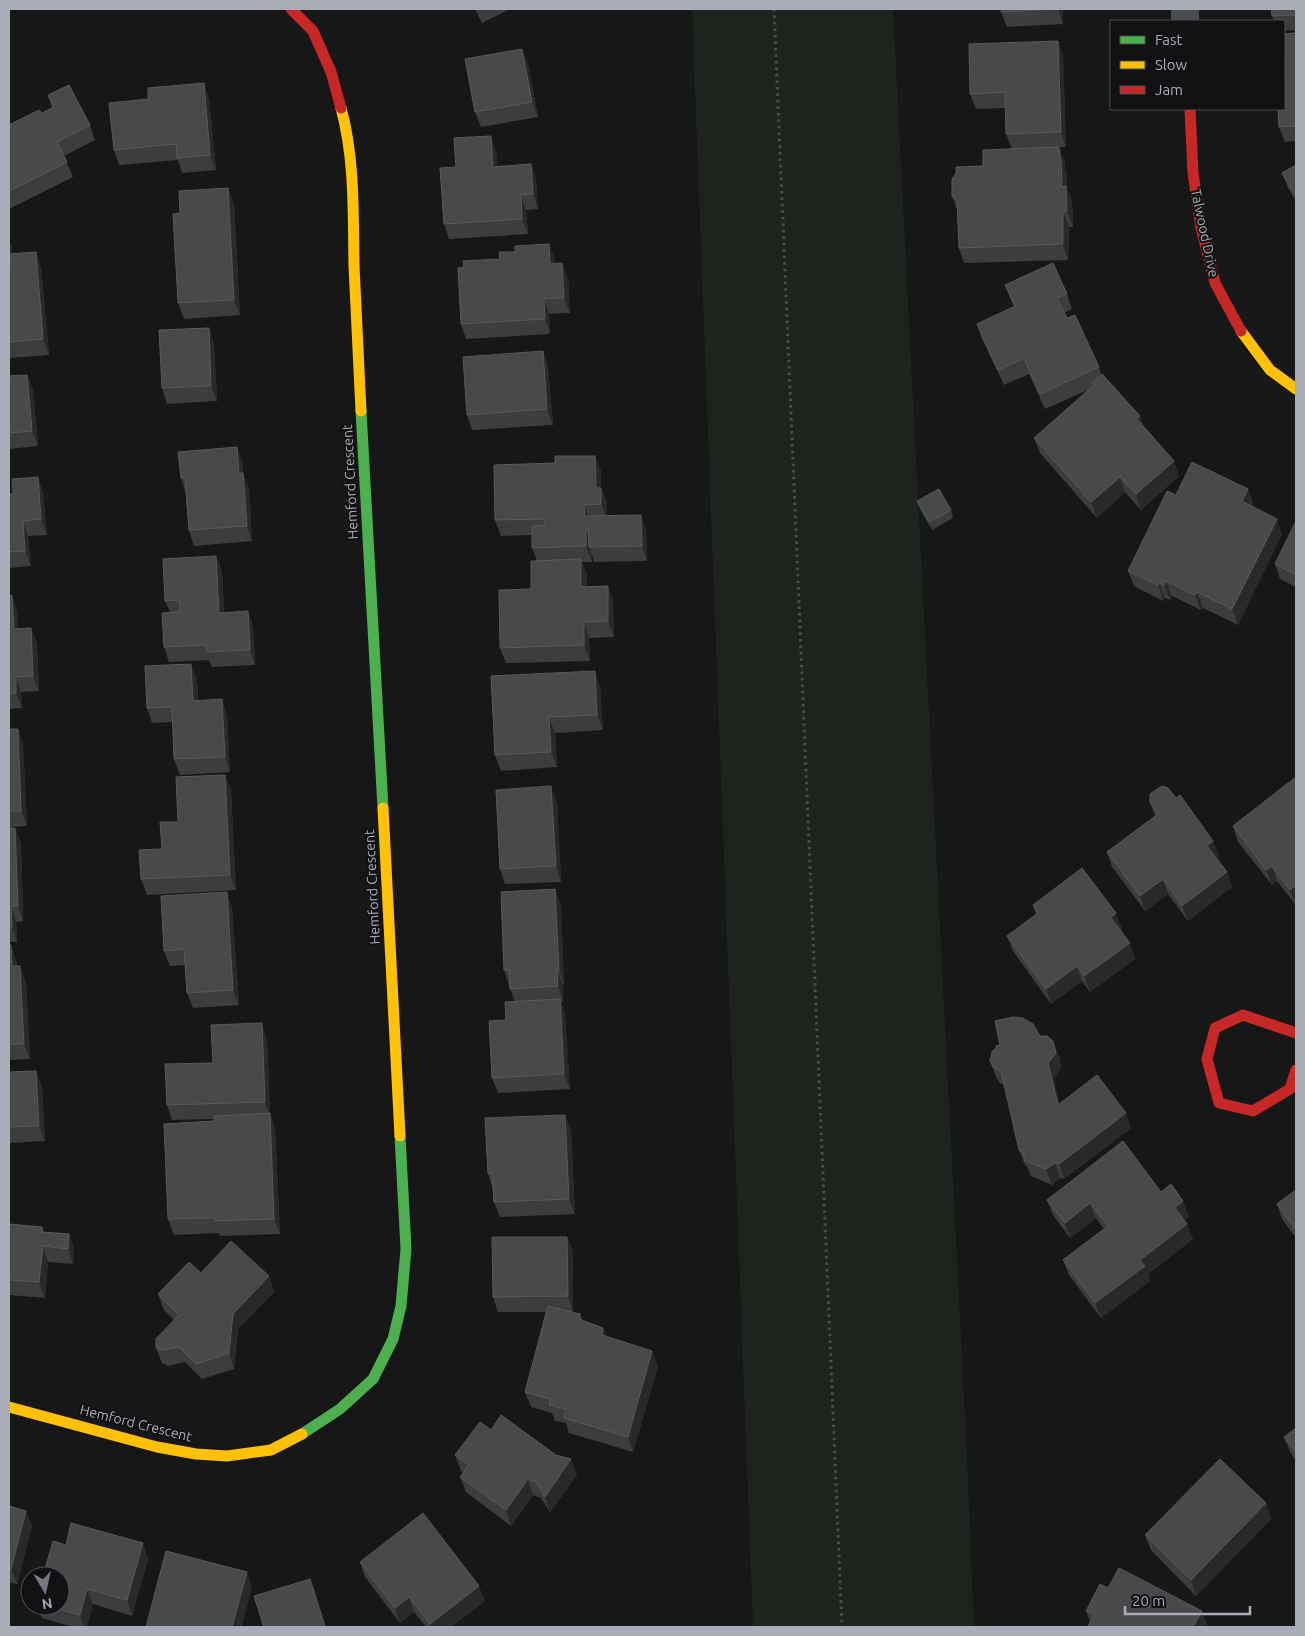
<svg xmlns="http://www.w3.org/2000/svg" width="1305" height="1636" font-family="Ubuntu,sans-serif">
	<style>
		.green { fill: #1d241e }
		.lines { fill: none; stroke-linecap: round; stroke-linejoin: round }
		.path { stroke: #4d4e52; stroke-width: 3; stroke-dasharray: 2.5 4; stroke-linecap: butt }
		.street { stroke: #4b4c50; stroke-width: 28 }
		.fast { stroke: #4caf50; stroke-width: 11 }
		.slow { stroke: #ffc107; stroke-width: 11 }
		.jam { stroke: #c62828; stroke-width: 11 }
		.wall { fill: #3d3d3f }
		.shaded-wall { fill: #29292a }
		.building { fill: #49494c; stroke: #58595d }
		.labels { text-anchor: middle; stroke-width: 4; stroke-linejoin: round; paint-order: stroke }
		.street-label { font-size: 14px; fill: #a8adb8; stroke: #111113 }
	</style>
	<rect width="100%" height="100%" fill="#171717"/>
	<path class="green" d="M692 9H893L966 1436 974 1627H753Z"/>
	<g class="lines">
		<path class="path" d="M774 9 842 1627"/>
		<path class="street" d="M1185 9V21"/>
		<path class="fast" d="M361 411 383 808
			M302 1434 340 1409 373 1379 393 1339 401 1306 406 1249 400 1136"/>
		<path class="slow" d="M341 108C355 159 353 214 354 266 356 315 359 363 361 411
			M1241 331 1270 370 1296 389
			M383 808 400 1136
			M9 1407 157 1447 196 1454 227 1456 271 1450 302 1434"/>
		<path class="jam" d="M291 9 313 31 331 72 341 108
			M1190 109 1193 173 1201 228 1215 283 1241 331
			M1296 1033 1243 1015 1215 1028 1207 1059 1219 1103 1253 1111 1290 1089 1296 1070"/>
	</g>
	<path class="wall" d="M475 9H510L482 23Z
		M1001 9H1063V24L1007 27 1001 12Z
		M1296 9V30L1284 31V21H1274L1272 16Z
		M1296 33V141L1285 142 1279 127 1285 75Z
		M1058 41 1063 57 1066 147H1059L1065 162V168L1067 173V189L1072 201 1073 227H1069L1068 260 964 263 959 248 957 210 952 196 983 166 1012 149 1006 134 1005 108 976 109 970 94Z
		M528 64 538 117 481 127 475 112Z
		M48 95 90 125 95 140 64 156 73 177 9 209V125L42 113 52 108Z
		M209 98 216 170 182 173 178 160 119 165 114 150Z
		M496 151 497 166 531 164 536 179 538 209 526 210 528 234 449 239 444 224 456 167Z
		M1296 165V202L1288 188 1282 173Z
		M234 203 240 315 184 319 178 303 180 213Z
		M9 240 12 248V254L41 267 49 355 9 358Z
		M549 244 555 260V264L568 279 570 313 549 314 550 334 466 339 461 324 500 259 515 252Z
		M1005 285 1067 294 1072 309 1064 313 1067 318 1099 367 1101 375 1140 416 1144 427 1179 476 1141 510 1125 492 1097 518 1040 453 1034 438 1088 390 1045 409 1029 374 1004 385 982 339 977 324 1014 307Z
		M209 328 214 344 217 401 167 404 162 388Z
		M543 351 548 366 553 425 472 430 467 415Z
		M27 375 33 390 38 446 9 449V376Z
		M595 456 601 471V488L607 503V515L646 530 647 561 594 562 592 555V562H582L587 575V587L608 586 613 602 614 637 589 638 590 661 506 663 500 648 531 589 537 561 532 548V535L501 536 495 520 555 463Z
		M243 462V474L249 488 252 541 194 546 189 530 186 494 181 478Z
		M1248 489 1253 504 1252 507 1282 534 1238 625 1203 608 1201 610 1172 596 1170 600 1165 598 1163 601 1134 586 1128 571 1176 495Z
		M43 492 47 535 28 536 31 566 9 568V494Z
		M917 501 951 510 953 518 932 530 920 509Z
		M1296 521V587L1280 579 1275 564Z
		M216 556 222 571 224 613 248 611 253 627 255 665 212 667 209 660 169 662 164 647 170 612 165 601Z
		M9 596 17 611 18 629 31 628 37 643 39 691 21 692 22 708 9 709Z
		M491 676 600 686 603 730 555 733 557 767 501 771 495 755Z
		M197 679 198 701 227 715 230 772 180 775 174 759 173 722 152 723 147 708Z
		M9 729 23 744 27 826 9 827Z
		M1296 777V905L1277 881 1272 885 1238 842 1233 826Z
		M231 790 236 890 147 895 141 879 162 849 178 822Z
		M1176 798 1213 841 1219 856 1216 858 1227 872 1232 887 1188 921 1168 894 1145 911 1112 867 1107 852 1155 816 1150 802Z
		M557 802 561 882 505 884 500 869Z
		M9 828H15L21 843 23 921 16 922 17 942H9Z
		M555 889 561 905 564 985H563V1002H561L565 1014 570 1089 498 1093 492 1078 506 1020 515 1002 504 970Z
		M1033 905 1122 929 1120 930 1135 959 1090 992 1082 981 1051 1004 1013 951 1007 936 1036 915Z
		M232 907 239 1005 193 1008 187 993 185 965 170 966 164 951Z
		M9 945H11L16 960 17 966 26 982 30 1059 9 1060Z
		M1040 1036 1059 1056 1061 1068 1054 1079 1059 1104 1131 1128 1064 1179 1060 1178 1052 1185 1031 1176 1027 1166 1025 1165 1019 1150 1005 1085 1000 1083 996 1077 990 1061 1000 1045Z
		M267 1039 270 1113 275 1128 280 1234 220 1236 219 1233 174 1235 168 1219 214 1121V1119L172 1120 167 1105 213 1063Z
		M9 1072 42 1086 45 1141 9 1143Z
		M571 1130 575 1214 500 1217 494 1202 493 1189 488 1174Z
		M1296 1190V1238L1282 1219 1277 1204Z
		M1161 1192 1189 1217 1184 1220 1193 1239 1148 1274 1150 1281 1101 1318 1069 1275 1063 1260 1104 1229 1096 1218 1070 1238 1053 1215 1047 1200Z
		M9 1224 42 1227 44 1232 69 1234 74 1249 73 1264 48 1262 45 1298 9 1295Z
		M567 1237 573 1252V1311H568L580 1314 582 1320 603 1328 606 1336 658 1366 633 1452 569 1433 566 1423 555 1421 552 1413 531 1407 525 1392 546 1312H498L493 1297Z
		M201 1273 269 1276 274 1292 238 1329 234 1369 202 1379 185 1362 168 1366 162 1363 156 1348 174 1320 164 1310 158 1294Z
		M1296 1428V1461L1290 1452 1284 1437Z
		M491 1430 556 1455 577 1475 550 1512 541 1498 533 1495 511 1526 466 1492 460 1477 463 1472 461 1471 455 1455Z
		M1266 1503 1271 1519 1196 1596 1151 1550 1145 1535Z
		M9 1506 26 1511 32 1526 17 1584 9 1582Z
		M66 1545 148 1559 132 1616 93 1604 87 1627H73L42 1618 37 1606H60Z
		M360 1562 485 1601 451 1627H426L414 1612 400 1623 365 1577Z
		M1108 1588 1202 1611 1207 1626V1627H1088L1090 1622 1086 1611Z"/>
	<path class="shaded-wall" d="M1058 9H1063V24Z
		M1058 41 1063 57 1066 147 1061 132Z
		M522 49 528 64 538 117 532 102Z
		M204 83 209 98 216 170 210 155Z
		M491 136 496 151 498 182 493 167Z
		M1059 147 1065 162V168L1067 173V189L1072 201 1073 227 1067 211 1061 186Z
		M531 164 536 179 538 209 533 194Z
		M228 188 234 203 240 315 234 300Z
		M521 195 526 210 528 234 522 219Z
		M1063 212 1069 227 1068 260 1063 244Z
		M9 240 12 248 15 280 9 264Z
		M549 244 555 260 556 279 550 264Z
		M36 252 41 267 49 355 43 339Z
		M562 263 568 279 570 313 564 298Z
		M544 299 549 314 550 334 545 319Z
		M209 328 214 344 217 401 211 386Z
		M543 351 548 366 553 425 547 409Z
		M27 375 33 390 38 446 32 431Z
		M1140 416 1145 431 1137 419Z
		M237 447 243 462V474L249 488 252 541 247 526 239 473Z
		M595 456 601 471V503V488L607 503V520L596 488Z
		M1174 461 1179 476 1141 510 1136 494Z
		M38 477 43 492 47 535 41 519Z
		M1120 477 1125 492 1097 518 1091 502Z
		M1248 489 1253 504 1247 517 1242 501Z
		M584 505 590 520 585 516Z
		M641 515 646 530 647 561 642 546Z
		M1277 519 1282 534 1238 625 1232 609Z
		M23 521 28 536 31 566 25 551Z
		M586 529 591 544 589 547 592 555V562L586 546Z
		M216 556 222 571 225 628 219 613Z
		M581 559 587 575V602L581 587Z
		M1166 581 1172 596 1170 600 1164 585Z
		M1159 582 1165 598 1163 601 1158 585Z
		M608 586 613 602 614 637 608 621Z
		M1197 592 1203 608 1201 610 1195 595Z
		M12 595 17 611 19 645 14 629Z
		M248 611 253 627 255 665 250 650Z
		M584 622 589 638 590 661 584 645Z
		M31 628 37 643 39 691 33 676Z
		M191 664 197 679 199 716 193 701Z
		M595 671 600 686 603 730 597 715Z
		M16 677 21 692 22 708 16 693Z
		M222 699 227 715 230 772 225 757Z
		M549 717 555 733 557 767 551 752Z
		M18 729 23 744 27 826 21 811Z
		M225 775 231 790 236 890 230 875Z
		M551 786 557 802 561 882 556 866Z
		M15 828 21 843 23 921 18 906Z
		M1213 841 1219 856 1212 861 1207 846Z
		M1272 866 1277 881 1272 885 1266 870Z
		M1227 872 1232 887 1188 921 1182 906Z
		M1163 879 1168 894 1145 911 1140 896Z
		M1296 885V905L1290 890Z
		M555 889 561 905 564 985 559 969Z
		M227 892 232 907 239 1005 233 990Z
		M11 906 16 922 17 942 12 927Z
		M1116 913 1122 929 1116 933 1111 918Z
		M1130 943 1135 959 1090 992 1084 976Z
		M11 945 16 960 17 982 12 966Z
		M20 966 26 982 30 1059 24 1044Z
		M1077 966 1082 981 1051 1004 1046 989Z
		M557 970 563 985V1002L558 986Z
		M560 999 565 1014 570 1089 564 1074Z
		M262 1023 267 1039 270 1113 275 1128 280 1234 274 1219 270 1117 265 1102Z
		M1053 1041 1059 1056 1061 1068 1054 1079 1063 1120 1058 1105 1048 1063Z
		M36 1071 42 1086 45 1141 39 1126Z
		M1126 1113 1131 1128 1064 1179 1059 1164Z
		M565 1115 571 1130 575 1214 569 1199Z
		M1055 1163 1060 1178 1052 1185 1046 1169Z
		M1183 1201 1189 1217 1180 1223 1175 1208Z
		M1090 1203 1096 1218 1070 1238 1065 1223Z
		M1187 1224 1193 1239 1148 1274 1150 1281 1101 1318 1095 1303 1140 1260Z
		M69 1234 74 1249 73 1264 68 1249Z
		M567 1237 573 1252V1311L568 1296Z
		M43 1246 48 1262 45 1298 39 1282Z
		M269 1276 274 1292 238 1329 234 1369 229 1353 233 1314Z
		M603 1328 609 1343 602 1335Z
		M652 1351 658 1366 633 1452 628 1437Z
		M571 1459 577 1475 550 1512 545 1497Z
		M528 1479 533 1495 511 1526 506 1510Z
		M1266 1503 1271 1519 1196 1596 1191 1580Z
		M26 1511 32 1526 17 1584 11 1569Z
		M143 1543 148 1559 132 1616 127 1600Z
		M247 1572 252 1587 242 1627H232Z
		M310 1579 316 1594 326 1627H325Z
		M479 1586 485 1601 451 1627H431L430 1624Z
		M87 1589 93 1604 87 1627H84L80 1615Z
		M409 1597 414 1612 400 1623 395 1608Z
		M1202 1611 1207 1626V1627H1193Z"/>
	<path class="building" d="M1001 9H1054L1001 12Z
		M1271 9H1296V15L1272 16Z
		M1296 33V126L1279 127 1278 109H1284V75H1285L1284 34Z
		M1058 41 1061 132 1006 134 1005 92 970 94 969 44Z
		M522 49 532 102 475 112 465 59Z
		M204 83 210 155 177 158 176 144 114 150 109 103 148 99V88Z
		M69 85 90 125 57 142 67 162 9 191V125L39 110 42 113 54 107 48 95Z
		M491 136 493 167 531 164 533 194 521 195 522 219 444 224 440 168 456 167 454 138Z
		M1059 147 1060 158H1061L1062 183 1061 186H1066L1067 211 1063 212V244L959 248 957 200 952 196V179L956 174V167L983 166V150Z
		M1296 165V196L1282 173Z
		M228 188 234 300 178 303 173 214 180 213 179 191Z
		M549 244 550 264 562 263 564 298 544 299 545 319 461 324 458 268 464 267 463 261 500 259 499 252H515V246Z
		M36 252 43 339 9 342V260V264H11L10 254Z
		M1053 263 1067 294 1057 298 1067 318 1075 315 1099 367 1040 394 1024 358 998 370 977 324 1015 306 1005 285Z
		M209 328 211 386 162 388 159 330Z
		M543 351 547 409 467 415 463 357Z
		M1102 374 1140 416 1137 419 1174 461 1136 494 1120 477 1091 502 1034 438 1094 385 1092 383Z
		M27 375 32 431 9 433V376Z
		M237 447 239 473H243L247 526 189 530 185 478H181L178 452Z
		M555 456H595L596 488H601V504L584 505 585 516 641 515 642 546 589 547 588 529H586V546L532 548V526L545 525 544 519 495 520 494 465 555 463Z
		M1192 462 1248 489 1242 501 1277 519 1232 609 1197 592 1195 595 1166 581 1164 585 1159 582 1158 585 1128 571 1167 491 1176 495Z
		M38 477 41 519 23 521 25 551 9 552V494H13L12 479Z
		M939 489 951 510 929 522 917 501Z
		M1296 521V575L1275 564Z
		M216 556 219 613 248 611 250 650 207 652 206 645 164 647 162 613 180 612 179 600 165 601 163 559Z
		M581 559V587L608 586V621L584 622V645L500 648 499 590 531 589V561Z
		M12 595 14 629 31 628 33 676 16 677V693H9V596Z
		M191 664 193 701 222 699 225 757 174 759 172 707 147 708 145 666Z
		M595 671 597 715 549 717 551 752 495 755 491 676Z
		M9 729H18L21 811H9Z
		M225 775 230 875 141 879 139 850 162 849 160 822H178L176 777Z
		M1296 777V885L1290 890 1272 866 1266 870 1233 826Z
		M551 786 556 866 500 869 496 790Z
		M1162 786 1168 788 1176 798 1180 795 1213 841 1207 846 1227 872 1182 906 1163 879 1140 896 1107 852 1158 814 1150 802V794Z
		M9 828H15L18 906H11L12 927H9Z
		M1082 868 1116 913 1111 918 1130 943 1084 976 1077 966 1046 989 1007 936 1038 913 1033 905Z
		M555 889 559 969 557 970 558 986 510 989 509 970H504L501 892Z
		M227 892 233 990 187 993 184 949 164 951 161 896Z
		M9 945H11L12 966H20L24 1044H9Z
		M560 999 564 1074 492 1078 489 1021 506 1020 505 1002Z
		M1013 1017 1023 1018 1033 1024 1040 1036H1047L1053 1041 1056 1053 1048 1063 1058 1105 1097 1075 1126 1113 1059 1164 1055 1163 1046 1169 1025 1161 1023 1152 1019 1150 1001 1071 994 1068 990 1061 992 1052 996 1048V1046L1000 1045 995 1021Z
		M262 1023 265 1102 167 1105 165 1064 213 1063 211 1025Z
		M36 1071 39 1126 9 1127V1072Z
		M270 1113 274 1219 214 1221V1218L168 1219 164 1124 214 1121V1116Z
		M565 1115 569 1199 494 1202 492 1173 488 1174 485 1118Z
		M1123 1141 1161 1192 1171 1184 1183 1201 1175 1208 1187 1224 1140 1260 1145 1266 1095 1303 1063 1260 1108 1226 1090 1203 1065 1223 1047 1200Z
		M1296 1190V1230L1277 1204Z
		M9 1224 42 1227V1232L69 1234 68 1249 43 1246 39 1282 9 1280Z
		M492 1237H567L568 1296 493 1297Z
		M231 1241 269 1276 233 1314 229 1353 196 1364 179 1347 163 1350 156 1348V1339L179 1315 158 1294 189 1262 201 1273Z
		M548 1306 580 1314 579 1319 603 1328 602 1335 652 1351 628 1437 564 1418 566 1409 549 1405 550 1399 525 1392Z
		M501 1415 556 1455 571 1459 545 1497 536 1482 528 1479 506 1510 460 1477 469 1465 455 1455 480 1422 491 1430Z
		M1296 1428V1453L1284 1437Z
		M1220 1459 1266 1503 1191 1580 1145 1535Z
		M9 1506 26 1511 11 1569 9 1568Z
		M423 1513 479 1586 430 1624 409 1597 395 1608 360 1562Z
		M71 1523 143 1543 127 1600 87 1589 80 1615 47 1606H60V1576H43L53 1541 66 1545Z
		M166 1551 247 1572 232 1627H146Z
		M1119 1568 1202 1611 1193 1627H1088L1094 1614 1086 1611 1100 1584 1108 1588Z
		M310 1579 325 1627H264L254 1596Z"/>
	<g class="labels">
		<g class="street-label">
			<text transform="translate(1205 233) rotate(78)" y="5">Talwood Drive</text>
			<text transform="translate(350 482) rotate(-93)" y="5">Hemford Crescent</text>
			<text transform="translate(372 887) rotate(-93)" y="5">Hemford Crescent</text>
			<text transform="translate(136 1423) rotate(14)" y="5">Hemford Crescent</text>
		</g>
	</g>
	<rect width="1305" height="1636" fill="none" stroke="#a8adb8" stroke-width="20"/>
	<rect x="1110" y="20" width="175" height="90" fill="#111113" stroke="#4d4f55"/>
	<rect x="1120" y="36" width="25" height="8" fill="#4caf50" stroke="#4d4f55"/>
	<text x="1155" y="45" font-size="15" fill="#a8adb8">Fast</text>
	<rect x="1120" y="61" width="25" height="8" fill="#ffc107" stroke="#4d4f55"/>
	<text x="1155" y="70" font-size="15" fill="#a8adb8">Slow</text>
	<rect x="1120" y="86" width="25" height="8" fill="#c62828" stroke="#4d4f55"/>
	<text x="1155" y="95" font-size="15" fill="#a8adb8">Jam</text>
	<g transform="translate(45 1591) rotate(171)"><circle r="24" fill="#111113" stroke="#4d4f55"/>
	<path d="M0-4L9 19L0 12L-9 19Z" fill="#757880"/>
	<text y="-8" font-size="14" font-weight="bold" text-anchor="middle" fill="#a8adb8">N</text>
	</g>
	<path d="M1125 1606v8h125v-8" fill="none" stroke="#a8adb8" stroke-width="2.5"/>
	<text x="1132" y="1606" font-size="15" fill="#a8adb8" stroke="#111113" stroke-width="4" paint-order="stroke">20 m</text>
</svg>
